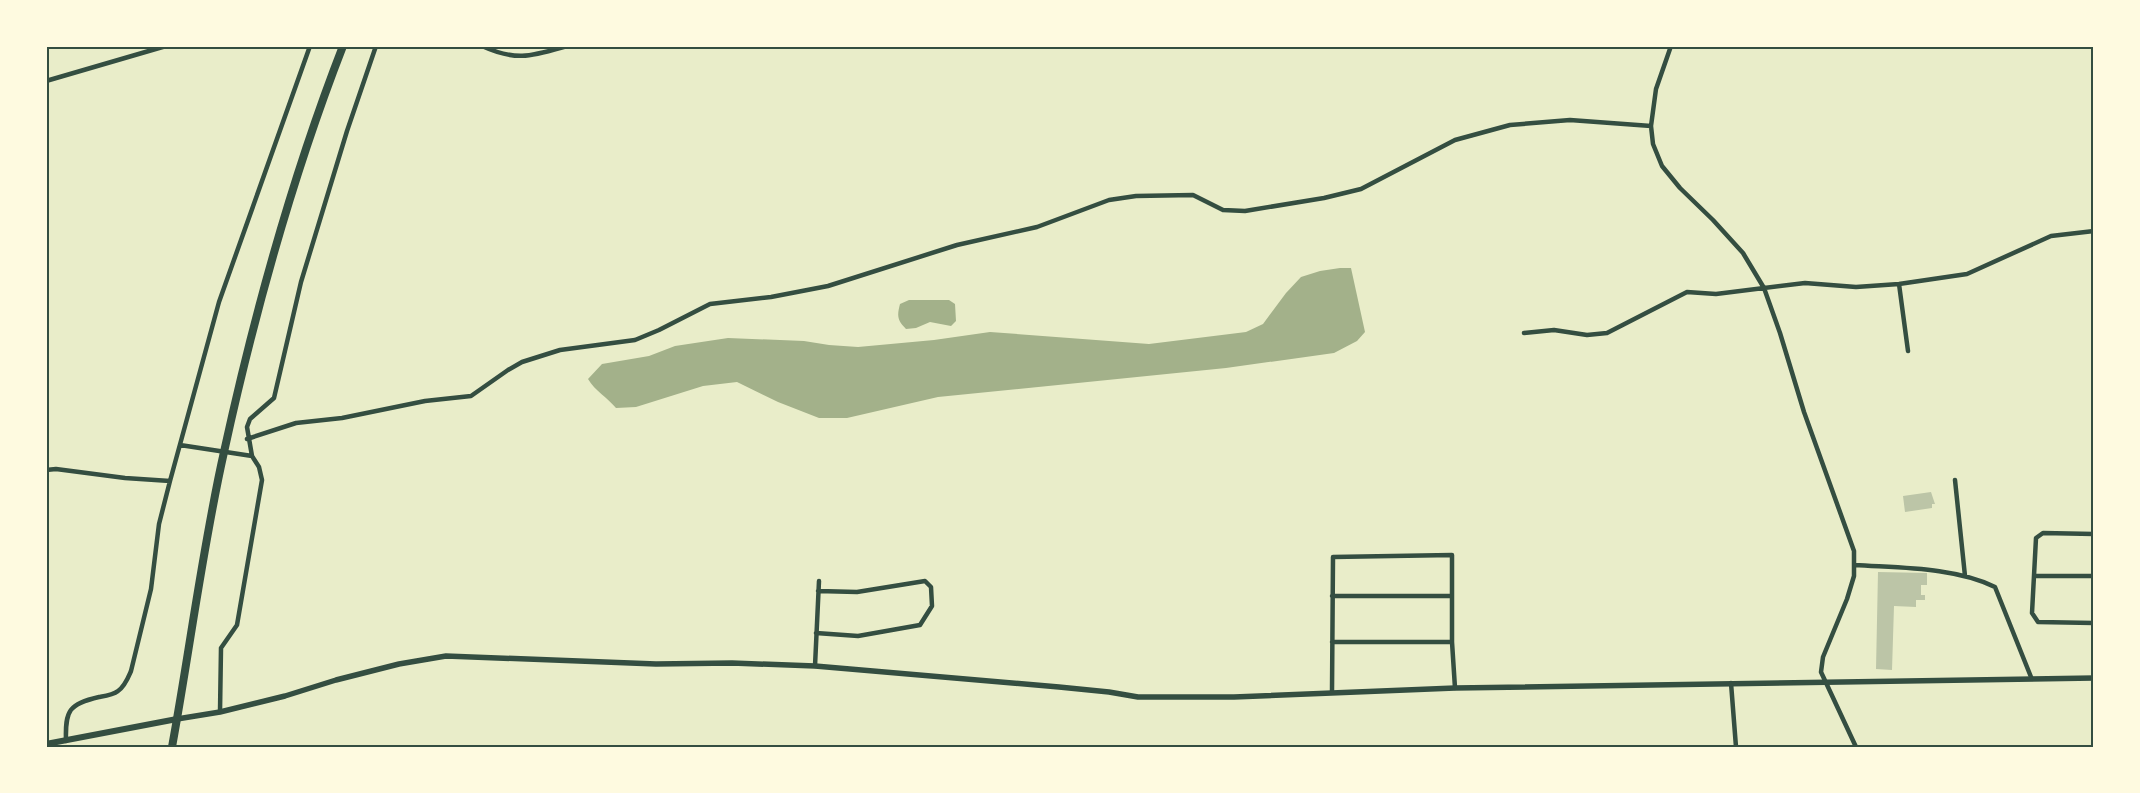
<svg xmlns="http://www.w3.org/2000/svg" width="2140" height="793" font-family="'Archivo Narrow',sans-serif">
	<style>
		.water { fill: #a3b18a }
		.building { fill: #bcc5a7 }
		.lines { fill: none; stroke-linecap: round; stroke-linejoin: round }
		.minor { stroke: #344e41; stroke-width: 4.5 }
		.tertiary { stroke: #344e41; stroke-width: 5.5 }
		.secondary { stroke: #344e41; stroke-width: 6 }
		.trunk { stroke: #344e41; stroke-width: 8 }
		.neatline { fill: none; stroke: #344e41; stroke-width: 2 }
	</style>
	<rect width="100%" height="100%" fill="#e9edc9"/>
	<path class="water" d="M1340 268H1351L1365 332 1357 341 1334 353 1226 368 938 397 847 418H819L778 402 737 382 703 386 636 407 616 408C608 398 595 391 588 379L602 364 649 356 675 346 728 338 804 341 829 345 858 347 934 340 990 332 1149 344 1246 332 1263 324 1286 293 1301 277 1320 271Z
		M909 300H949L955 304 956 321 951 326 930 322 916 328 906 329C897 320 897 316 900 304Z"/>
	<path class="building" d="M1931 492 1935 504H1932V508L1905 512 1903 496Z
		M1878 572 1927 573V585H1921V595H1925V600H1916V607L1894 606 1892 670 1876 669Z"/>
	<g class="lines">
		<path class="minor" d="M482 46C517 62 532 56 567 46
			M1671 46 1656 89 1651 126 1653 144 1662 166 1680 188 1713 220 1743 253 1764 288 1780 333 1804 412 1854 551V576L1847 599 1823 657 1821 672 1856 747
			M46 81 166 46
			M1899 284 1908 351
			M1524 333 1554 330 1587 335 1607 333 1687 292 1716 294 1805 283 1856 287 1899 284 1967 274 2051 236 2094 231
			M247 439 296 423 342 418 425 401 471 396 508 370 522 362 560 350 635 340 659 330 710 304 771 297 828 286 957 245 1037 227 1109 200 1136 196 1193 195 1223 210 1245 211 1324 198 1361 189 1455 140 1510 125 1570 120 1651 126
			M180 445 252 456
			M46 470 56 469 125 478 170 481
			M1955 480 1965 576
			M2094 534 2043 533 2036 538 2032 613 2038 622 2094 623
			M1855 565C1899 568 1955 567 1995 587L2031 677
			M2034 576H2094
			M1332 596H1452
			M816 633 858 636 920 625 932 606 931 587 925 581 857 592 818 591
			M1332 642H1452
			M815 666 819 581
			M1731 683 1736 747
			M1332 691 1333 557 1452 555V642L1455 688
			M220 712 221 648 237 625 262 480 259 467 252 456 247 427 250 419 274 398 301 282 347 131 376 46
			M66 741C65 710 69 704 99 697 105 696 113 695 118 691 125 686 128 678 131 671L151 589 159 524 170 481 219 302 310 46"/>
		<path class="tertiary" d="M177 719 220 712 285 696 336 680 399 664 446 656 656 664 732 663 815 666 1059 687 1109 692 1138 697H1234L1455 688 2094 678"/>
		<path class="secondary" d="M46 744 177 719"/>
		<path class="trunk" d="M172 747C190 649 202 550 224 452 254 315 292 177 343 46"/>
	</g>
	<rect width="2140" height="793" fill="none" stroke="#fefae0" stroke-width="95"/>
	<rect x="48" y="48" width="2044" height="698" class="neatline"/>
</svg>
